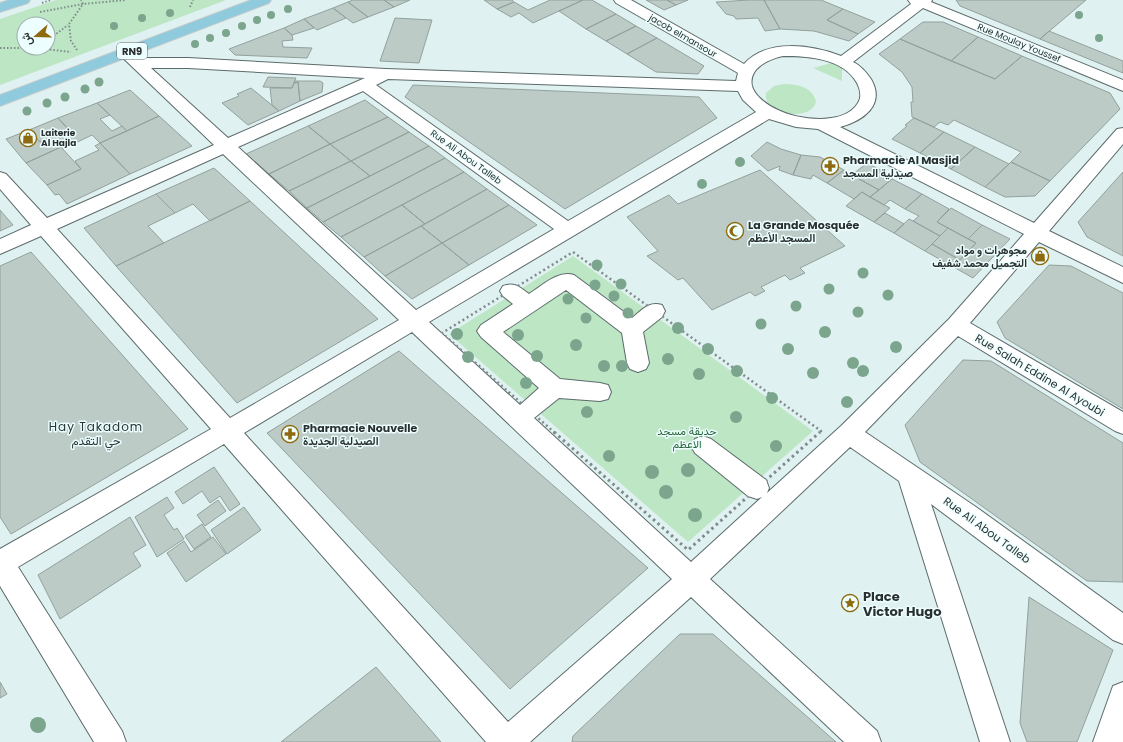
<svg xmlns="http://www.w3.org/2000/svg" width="1123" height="742" font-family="Poppins,Vazirmatn,sans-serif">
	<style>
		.green { fill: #bce6c4; fill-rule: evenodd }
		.building { fill: #bccbc6; stroke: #92a19c }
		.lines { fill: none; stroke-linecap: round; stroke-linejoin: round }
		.street-casing { stroke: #5c6b6b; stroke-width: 2 }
		.primary-casing { stroke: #cccdcd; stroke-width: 2 }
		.path-far2 { stroke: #808c8c; stroke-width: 2; stroke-dasharray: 1.5 2; stroke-linecap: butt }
		.path-far1 { stroke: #808c8c; stroke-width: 2.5; stroke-dasharray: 2 3; stroke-linecap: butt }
		.path { stroke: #808c8c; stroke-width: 3; stroke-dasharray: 2.5 3.5; stroke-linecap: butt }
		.street { fill: #fff; fill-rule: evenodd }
		.primary { fill: #8fcbdc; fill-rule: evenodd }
		.tree { fill: #7ba58d }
		.labels { text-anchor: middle; stroke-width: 3; stroke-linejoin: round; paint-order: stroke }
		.far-street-label { font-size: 9px; fill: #29302f; stroke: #edfefe }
		.far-poi-label { font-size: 9px; font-weight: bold; fill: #29302f; stroke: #edfefe; text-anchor: start }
		.shield { fill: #edfefe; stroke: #646e6d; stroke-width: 1 }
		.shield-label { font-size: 10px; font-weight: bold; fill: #29302f }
		.poi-label { font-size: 11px; font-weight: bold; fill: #29302f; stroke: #edfefe; text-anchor: start }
		.street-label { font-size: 11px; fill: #29302f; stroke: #edfefe }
		.park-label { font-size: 11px; fill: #29663b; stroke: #edfefe }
		.neighbourhood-label { font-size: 12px; letter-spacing: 1px; fill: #263434; stroke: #edfefe }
		.near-poi-label { font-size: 13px; font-weight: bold; fill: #29302f; stroke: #edfefe; text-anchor: start }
	</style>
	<rect width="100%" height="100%" fill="#e0f1f1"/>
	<path class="green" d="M56 0H226L0 85V19ZM24 24H48V48H24Z
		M842 60V81L813 68Z
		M784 84C797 84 812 87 816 101 813 123 762 115 766 93L774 86Z
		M573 256 813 431 688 542 449 334Z"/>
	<path class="building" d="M353 0H384L394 7 368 17 348 2Z
		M384 0H410L394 7Z
		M484 0H512L514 2 497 9Z
		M550 0H583L533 23 519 13 511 17 497 9 514 2 528 10Z
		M583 0H592L616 14 586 29 559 11Z
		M646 0H667L676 5 664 10Z
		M667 0H688L676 5Z
		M749 0H764L780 29 765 31 758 18 736 19 734 16 726 14 716 2Z
		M764 0H821L843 9 827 20 858 34 849 41 814 31 780 29Z
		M956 0H1086L1040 39 960 6Z
		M348 2 368 17 353 23 333 8Z
		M333 8 346 18 317 30 304 19Z
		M843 9 875 22 858 34 827 20Z
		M616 14 636 26 606 41 586 29Z
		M395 18 432 20 419 63 380 61Z
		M304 19 314 28 292 35 284 28Z
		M923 22H943L978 37 951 61 900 39Z
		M636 26 657 38 627 54 606 41Z
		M284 28 292 35 293 40 282 41 283 47 312 48 307 58 235 55 229 49Z
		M1049 31 1123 61V73L1040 39Z
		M978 37 1022 56 995 79 951 61Z
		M657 38 704 66 698 74 656 72 627 54Z
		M900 39 995 79 1022 56 1110 93 1120 109 1050 181 1011 162 1021 152 954 120 948 125 940 122 934 127 912 117 911 102H913L912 87 902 72 879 54Z
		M268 77 296 78 292 88 263 87Z
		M295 81H320L323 83 322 92 300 101 298 82 294 83Z
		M298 82 300 101 279 111 272 105 270 88H292L294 83Z
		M413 85 699 97 717 118 565 209 405 97Z
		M251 88 279 111 248 125 222 103 239 96 237 94Z
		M130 90 159 116 127 131 97 103Z
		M365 100 388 117 330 144 308 126Z
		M97 103 110 115 100 119 112 131 122 126 127 131 100 143 92 135 63 149 52 137 69 130 58 118Z
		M159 116 192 146 130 174 100 143Z
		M388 117 409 132 351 161 330 144Z
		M58 118 69 130 40 142 29 130Z
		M914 118 944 132 920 153 892 139 907 126 905 125Z
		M308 126 330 144 269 174 246 154Z
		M29 130 40 142 52 137 61 147 26 163 6 139Z
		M409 132 429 146 370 176 351 161Z
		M944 132 975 147 951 169 920 153Z
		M767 142 781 149 801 155 793 175 779 170 780 166 768 171 751 156Z
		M100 143 130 174 67 204 59 194 55 195 47 185 81 169 75 161 99 150 95 146Z
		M330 144 351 161 289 191 269 174Z
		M429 146 445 158 323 222 307 208Z
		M61 147 81 169 47 185 26 163Z
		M975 147 1009 164 985 187 951 169Z
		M801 155 820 157 844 170 827 183 813 175 811 179 793 175Z
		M445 158 464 172 341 237 323 222Z
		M351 161 370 176 307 208 289 191Z
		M1011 162 1050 181 1035 196 1005 197 985 187Z
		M867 163 894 177 879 190 852 175Z
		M214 168 250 201 210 221 193 204 175 213 156 194Z
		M760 170 845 246 800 268 805 273 790 280 785 275 761 287 765 291 755 296 750 292 712 310 683 278 678 280 647 256 658 251 627 217 669 195 678 204Z
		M844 170 852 175 879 190 870 197 862 192 854 199 827 183Z
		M464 172 487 189 425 224 402 205Z
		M1123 172V256L1087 237 1078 222Z
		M892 179 922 194 905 209 890 200 884 205 870 197Z
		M487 189 509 205 442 243 421 226Z
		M862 192 870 197 890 208 874 222 846 206Z
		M156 194 175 213 148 226 164 243 116 266 84 228Z
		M922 194 949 209 937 222 948 228 940 236 913 221 919 216 905 209Z
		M250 201 378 319 237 403 116 266Z
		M402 205 425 224 364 257 341 237Z
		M509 205 537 225 469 265 442 243Z
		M951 208 982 225 968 239 937 222Z
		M0 210 13 225 0 231Z
		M885 213 904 224 894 233 874 222Z
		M909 219 913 221 940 236 925 251 894 233Z
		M982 225 1010 239 973 278 925 251 932 244 960 260 976 243 968 239Z
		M421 226 442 243 385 276 364 257Z
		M948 228 976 243 960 260 932 244Z
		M442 243 469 265 412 299 385 276Z
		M31 252 188 429 11 534 0 517V266Z
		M1049 265 1071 266 1123 293V409L1005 338 997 322Z
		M399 351 648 568 510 689 267 433Z
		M963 360 991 361 1123 443V582L1087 581 920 462 905 425Z
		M214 467 240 504 230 511 220 496 210 503 202 491 183 504 175 492Z
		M167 497 174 508 164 515 174 530 177 528 184 539 157 557 135 517Z
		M218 500 226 511 205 526 197 515Z
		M244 507 261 530 227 554 211 530Z
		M130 517 146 545 133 553 141 566 60 619 38 575Z
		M202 524 211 537 194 549 185 536Z
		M213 537 226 554 186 582 167 553 184 541 191 552Z
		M1029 597 1113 650 1077 742H1027L1020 723Z
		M680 634H713L836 742H572L573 736Z
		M376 667 441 742H281Z
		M0 682 7 694 0 698Z"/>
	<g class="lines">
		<g class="street-casing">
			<path id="street" d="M614 0H631L744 64C767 38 812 45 841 56L911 4 908 0H932L931 2 1123 80V91L923 8 853 62C861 66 866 72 871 79 886 105 863 121 840 127L1034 223 1117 129 1123 128V144L1049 231 1123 267V283L1039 242 970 323 1123 412V434L1115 431 958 336 865 432 976 507 1123 613V644L1113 640 931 504 1010 742H980L899 481 850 447 710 579 877 731 881 742H844L691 597 530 742H486L224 444 18 567 122 731 126 742H94L0 586V549L211 429 41 236 0 254V239L31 225 0 189V172L6 174 47 218 214 145 121 56 118 53 121 50C130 47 134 52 141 58H188L386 69 736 81 738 73 616 3ZM783 56C808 56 843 58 857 83 860 89 862 97 858 103 844 126 798 120 778 110 769 106 755 97 752 86 748 68 769 59 783 56ZM151 68H188L365 78 228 138ZM388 79 738 91 743 100 756 112 568 221 376 85ZM363 91 554 229 416 310 238 147ZM769 119 796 127 818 129 1024 234 949 319 841 426 767 493 769 488 766 480 711 439 703 436 695 439 691 446 695 453 748 496 757 499 762 497 691 562 534 418 559 398 600 401 608 399 611 392 608 385 600 383 560 379 503 332 566 290 622 333 627 363 630 369 638 372 646 369 649 363 643 332 662 317 665 311 662 305C649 301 642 310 632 318L574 275C558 270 542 286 529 294 519 287 515 282 503 286L500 291 503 296 513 304 481 325 477 331 481 337 539 388 520 405 429 322ZM223 154 399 320 230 418 57 229ZM412 332 672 579 508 722 244 433Z
				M1123 682V742H1093L1113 686Z"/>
		</g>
		<g class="primary-casing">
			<path id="primary" d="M9 0H30L28 3 0 12V3Z
				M251 0H271L269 3 0 106V95Z"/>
		</g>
		<path class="path-far2" d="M42 3 51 0
			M190 7 193 0
			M40 12 83 4 126 0
			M48 40 68 25
			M0 48H24
			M36 48 71 52
			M77 50 71 41 69 24 83 4 81 0"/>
		<path class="path-far1" d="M555 433 442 333 573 252 821 431 819 433"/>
		<path class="path" d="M554 432 688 550 820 432"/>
		<use href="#street" class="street"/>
		<use href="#primary" class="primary"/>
	</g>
	<g class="tree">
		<circle cx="288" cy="9" r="4"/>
		<circle cx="170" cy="13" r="4"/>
		<circle cx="271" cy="15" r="4"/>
		<circle cx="1079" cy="15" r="4"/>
		<circle cx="142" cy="18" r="4"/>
		<circle cx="257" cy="20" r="4"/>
		<circle cx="114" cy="26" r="4"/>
		<circle cx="242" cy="26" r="4"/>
		<circle cx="226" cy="33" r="4"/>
		<circle cx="210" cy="38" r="4"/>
		<circle cx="1099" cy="38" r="4"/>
		<circle cx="195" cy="44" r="4"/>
		<circle cx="99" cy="82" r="4.5"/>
		<circle cx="85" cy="89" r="4.5"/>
		<circle cx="65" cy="97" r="4.5"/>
		<circle cx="47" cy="103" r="4.5"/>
		<circle cx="27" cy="111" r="4.5"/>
		<circle cx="740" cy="162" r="5"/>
		<circle cx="702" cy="184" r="5"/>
		<circle cx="597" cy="265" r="5.5"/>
		<circle cx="863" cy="273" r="5.5"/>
		<circle cx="621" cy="284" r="5.5"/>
		<circle cx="595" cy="285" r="5.5"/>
		<circle cx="829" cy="289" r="5.5"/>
		<circle cx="888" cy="295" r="5.5"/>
		<circle cx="614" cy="296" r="5.5"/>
		<circle cx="568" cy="299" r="5.5"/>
		<circle cx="796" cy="306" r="5.5"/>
		<circle cx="858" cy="312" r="5.5"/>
		<circle cx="628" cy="313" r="5.5"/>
		<circle cx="586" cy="318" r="5.5"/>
		<circle cx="761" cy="324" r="5.5"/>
		<circle cx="678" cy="328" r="6"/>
		<circle cx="825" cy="332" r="6"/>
		<circle cx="457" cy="334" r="6"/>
		<circle cx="518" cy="335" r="6"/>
		<circle cx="576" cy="345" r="6"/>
		<circle cx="896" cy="347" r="6"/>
		<circle cx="708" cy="349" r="6"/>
		<circle cx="788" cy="349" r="6"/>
		<circle cx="537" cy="356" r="6"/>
		<circle cx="468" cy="357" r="6"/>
		<circle cx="668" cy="359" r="6"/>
		<circle cx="853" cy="363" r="6"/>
		<circle cx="604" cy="366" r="6"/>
		<circle cx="622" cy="366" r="6"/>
		<circle cx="737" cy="371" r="6"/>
		<circle cx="863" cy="371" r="6"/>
		<circle cx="813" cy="373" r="6"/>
		<circle cx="699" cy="374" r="6"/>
		<circle cx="526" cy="383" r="6"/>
		<circle cx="772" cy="398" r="6"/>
		<circle cx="847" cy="402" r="6"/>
		<circle cx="587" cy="412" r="6"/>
		<circle cx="736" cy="417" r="6"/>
		<circle cx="776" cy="446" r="6"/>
		<circle cx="609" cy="456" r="6"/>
		<circle cx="688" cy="470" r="7"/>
		<circle cx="652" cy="472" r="7"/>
		<circle cx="666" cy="492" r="7"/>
		<circle cx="695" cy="515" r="7"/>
		<circle cx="38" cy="725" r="8"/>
	</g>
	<defs>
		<g id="shop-ring" transform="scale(0.9)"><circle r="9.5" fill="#edfefe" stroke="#8f6a0f" stroke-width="1.5"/><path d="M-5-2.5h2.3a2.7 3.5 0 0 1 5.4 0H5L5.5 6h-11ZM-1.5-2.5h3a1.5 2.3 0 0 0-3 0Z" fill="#8f6a0f"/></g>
		<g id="pharmacy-ring" transform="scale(0.9)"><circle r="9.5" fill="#edfefe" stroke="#8f6a0f" stroke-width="1.5"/><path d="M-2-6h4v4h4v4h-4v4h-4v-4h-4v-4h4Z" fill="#8f6a0f"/></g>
		<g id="mosque-ring" transform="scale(0.9)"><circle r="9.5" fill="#edfefe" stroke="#8f6a0f" stroke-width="1.5"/><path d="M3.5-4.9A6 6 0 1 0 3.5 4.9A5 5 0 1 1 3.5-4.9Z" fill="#8f6a0f"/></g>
		<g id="sight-ring" transform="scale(0.9)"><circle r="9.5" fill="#edfefe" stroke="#8f6a0f" stroke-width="1.5"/><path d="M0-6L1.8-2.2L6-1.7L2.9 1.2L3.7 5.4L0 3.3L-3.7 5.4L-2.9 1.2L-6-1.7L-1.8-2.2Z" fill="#8f6a0f"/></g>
	</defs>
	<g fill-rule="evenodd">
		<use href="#shop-ring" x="28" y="138"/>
		<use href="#pharmacy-ring" x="830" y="166"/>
		<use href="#mosque-ring" x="735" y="231"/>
		<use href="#shop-ring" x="1040" y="256"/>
		<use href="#pharmacy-ring" x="290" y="434"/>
		<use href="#sight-ring" x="850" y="603"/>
	</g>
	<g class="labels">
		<g class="far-street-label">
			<text transform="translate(683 36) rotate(30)" y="3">jacob elmansour</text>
			<text transform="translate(1019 43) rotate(22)" y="3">Rue Moulay Youssef</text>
			<text transform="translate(466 157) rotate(36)" y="3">Rue Ali Abou Talleb</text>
		</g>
		<g class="far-poi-label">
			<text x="41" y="136">Laiterie<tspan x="41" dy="10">Al Hajla</tspan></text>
		</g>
		<rect class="shield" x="117" y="43" width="30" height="16" rx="3"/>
		<g class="shield-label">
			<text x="132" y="55">RN9</text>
		</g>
		<g class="poi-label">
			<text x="843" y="164">Pharmacie Al Masjid<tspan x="843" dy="13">صيدلية المسجد</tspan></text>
			<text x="748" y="229">La Grande Mosquée<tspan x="748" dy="13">المسجد الأعظم</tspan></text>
			<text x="1027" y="254" text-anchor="end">مجوهرات و مواد<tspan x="1027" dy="13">التجميل محمد شفيف</tspan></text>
			<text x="303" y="432">Pharmacie Nouvelle<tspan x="303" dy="13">الصيدلية الجديدة</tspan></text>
		</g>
		<g class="street-label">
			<text transform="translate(1040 375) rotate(31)" y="4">Rue Salah Eddine Al Ayoubi</text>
			<text transform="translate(987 530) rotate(36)" y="4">Rue Ali Abou Talleb</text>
		</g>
		<g class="park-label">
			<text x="687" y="435">حديقة مسجد<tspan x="687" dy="13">الاعظم</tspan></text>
		</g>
		<g class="neighbourhood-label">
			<text x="96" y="431">Hay Takadom<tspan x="96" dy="14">حي التقدم</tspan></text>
		</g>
		<g class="near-poi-label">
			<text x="863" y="601">Place<tspan x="863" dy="15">Victor Hugo</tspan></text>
		</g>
	</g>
	<g transform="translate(36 36) rotate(250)"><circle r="19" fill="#edfefe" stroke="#9facab"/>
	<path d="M0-3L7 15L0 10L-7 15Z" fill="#8f6a0f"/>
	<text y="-6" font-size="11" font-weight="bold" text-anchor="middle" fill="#29302f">ش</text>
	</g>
</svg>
